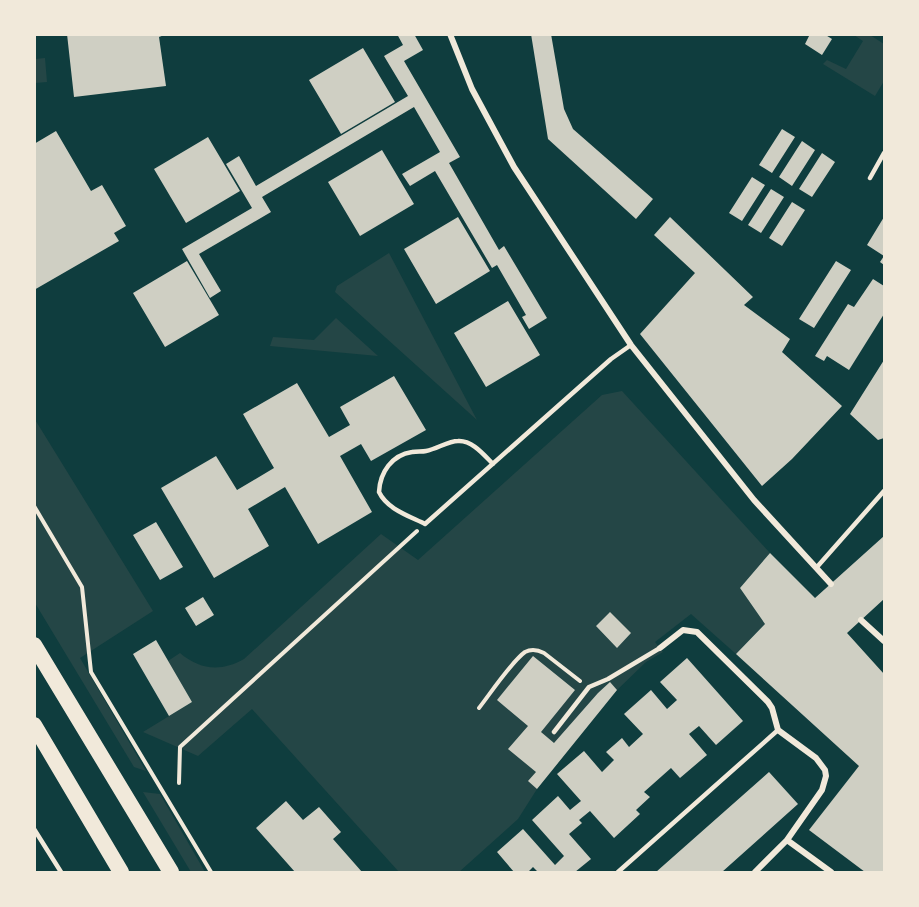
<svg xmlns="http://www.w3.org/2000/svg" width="919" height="907" font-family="'Times New Roman',serif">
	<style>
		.green { fill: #244646 }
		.building { fill: #cfcfc3 }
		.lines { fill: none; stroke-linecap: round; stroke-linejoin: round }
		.path { stroke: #f1e9da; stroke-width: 4 }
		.service { stroke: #f1e9da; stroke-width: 4.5 }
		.minor { stroke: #f1e9da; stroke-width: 6 }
		.trunk { stroke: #f1e9da; stroke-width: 16 }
	</style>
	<rect width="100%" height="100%" fill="#0f3d3e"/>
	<path class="green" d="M854 35H870L884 44V81L875 96 823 64 827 60 846 69 863 41Z
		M45 58 47 82 35 83V59Z
		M389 253 477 420 335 292 337 286Z
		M336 318 378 356 270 346 273 337 314 340Z
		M622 391 770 553 740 588 765 624 736 654 691 614 655 642 663 652 646 662 617 690 537 789 518 819 459 872H399L252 709 198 756 143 732 192 702 168 661 180 653C200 670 221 672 244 659L381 534 418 560 602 395Z
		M34 418 153 611 80 658 146 771 134 767 35 603Z
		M143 792 160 794 205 872H191Z"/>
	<path class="building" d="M67 34H167L159 37 166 86 74 97Z
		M397 34H414L423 50 404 61 460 157 449 163 499 250 504 246 547 318 529 329 522 317 526 315 497 265 492 268 435 171 410 186 402 174 440 152 414 107 262 197 271 212 199 254 221 291 210 298 182 249 252 208 226 164 239 156 256 186 408 96 384 56 403 45Z
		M531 34H551L564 109 573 129 653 199 636 219 548 139Z
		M810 34H824L832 39 822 55 805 44Z
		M363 48 395 102 341 134 309 80Z
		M782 129 795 137 772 173 759 165Z
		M56 131 91 191 102 185 126 226 114 233 119 241 34 290V144Z
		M208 137 240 191 186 223 154 169Z
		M802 141 815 150 792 186 779 177Z
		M382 150 414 204 360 236 328 182Z
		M822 153 835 162 812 197 799 189Z
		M752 177 765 185 742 221 729 213Z
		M771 189 784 197 761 233 748 225Z
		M792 202 805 210 782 246 769 238Z
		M458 217 490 271 436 304 404 249Z
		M670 217 753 297 744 305 790 339 782 352 842 406 792 459 762 486 640 334 695 273 654 235Z
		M884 217V265L880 262 884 256 867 245Z
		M187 261 219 315 165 347 133 293Z
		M836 261 851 270 814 328 799 319Z
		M873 279 884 286V314L849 370 827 356 824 361 815 356 848 304 854 307Z
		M508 301 540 355 486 387 454 333Z
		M884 360V438L878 440 850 414Z
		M394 376 426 430 371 461 361 444 340 456 372 512 318 544 285 487 248 509 269 546 214 578 161 488 216 456 237 490 274 468 243 414 297 383 329 437 350 425 340 407Z
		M156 522 183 567 160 580 133 535Z
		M884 536V599L847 633 884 674V872H865L809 830 859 766 736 654 765 624 740 588 770 553 815 598Z
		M203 597 214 615 196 626 185 608Z
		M610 612 631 633 617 648 596 626Z
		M156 640 192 702 169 716 133 654Z
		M533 656 575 690 541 732 554 743 598 693 610 682 617 690 537 789 528 781 536 772 508 749 528 726 497 700Z
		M687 658 743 721 716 745 699 726 689 734 707 755 680 778 671 768 644 792 650 797 636 810 640 814 614 838 590 811 579 820 582 823 569 834 591 859 575 872H538L533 867 528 872H514L497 852 523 829 555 865 564 856 532 820 558 796 570 810 581 801 557 774 584 751 602 772 614 760 606 752 622 738 629 747 643 734 624 714 651 690 667 709 677 700 660 682Z
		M769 772 798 804 722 872H656Z
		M286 801 303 820 319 807 341 832 333 839 362 872H295L256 828Z"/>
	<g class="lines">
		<path class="path" d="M34 506 82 587 91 672 211 872
			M479 708C490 694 512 661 525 652 531 649 538 650 544 653L580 681
			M179 783 180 747 417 531"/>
		<path class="service" d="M870 178 884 153
			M493 464C484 455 472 440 458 441 448 441 437 449 426 451 422 452 417 451 412 452 392 455 380 472 379 492 387 509 409 516 425 524L611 359 631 345
			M817 567 884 491
			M554 732 589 687 608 679 660 648
			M34 829 61 872
			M618 872 778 730"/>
		<path class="minor" d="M450 34 472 89 514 167 631 345 754 500 831 584
			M861 620 884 641
			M660 648 683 630 697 632 768 702 772 708 778 730 816 758 825 770 826 776 822 790 787 840
			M755 872 787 840 831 872"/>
		<path class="trunk" d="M34 645 171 872
			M34 725 121 872"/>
	</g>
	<rect width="919" height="907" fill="none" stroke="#f1e9da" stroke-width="72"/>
</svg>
